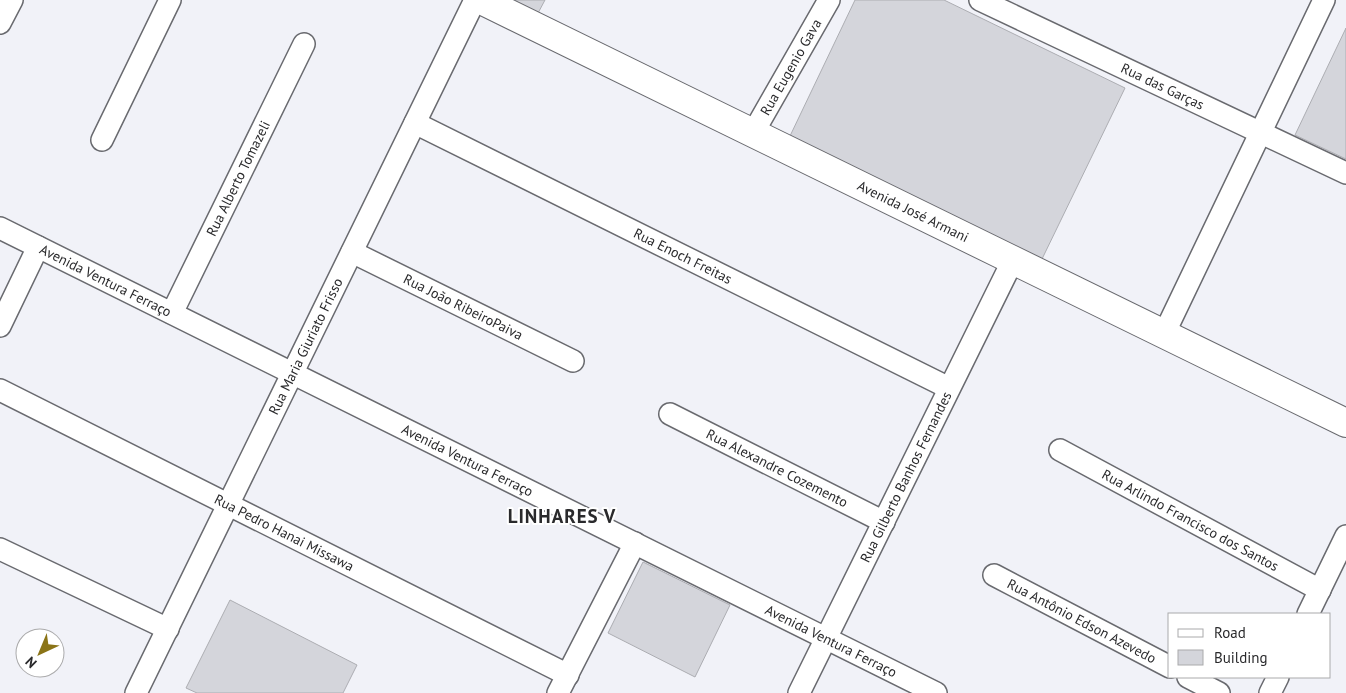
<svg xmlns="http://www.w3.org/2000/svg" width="1346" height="693" font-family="'PT Sans',sans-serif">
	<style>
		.building { fill: #d4d5db; stroke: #acadb2 }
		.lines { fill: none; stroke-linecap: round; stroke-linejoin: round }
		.street-casing { stroke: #696a6f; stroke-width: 24 }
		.secondary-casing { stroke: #696a6f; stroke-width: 30 }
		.street { stroke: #fff; stroke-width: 21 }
		.secondary { stroke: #fff; stroke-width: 28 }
		.labels { text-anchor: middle; stroke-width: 4; stroke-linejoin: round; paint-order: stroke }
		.street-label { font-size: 14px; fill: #2a2a2c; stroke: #fff }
		.district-label { font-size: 19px; font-weight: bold; letter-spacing: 1px; fill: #2a2a2c; stroke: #fff }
	</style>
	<rect width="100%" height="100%" fill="#f1f2f8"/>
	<path class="building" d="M509 0H545L537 15Z
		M855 0H944L1125 88 1042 259 790 136Z
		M1346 28V159L1295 135Z
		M643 562 730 605 695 677 608 633Z
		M230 600 357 665 343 693H197L186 688Z"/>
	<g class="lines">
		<g class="street-casing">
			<g id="street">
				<path id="s1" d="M980 0 1346 173"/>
				<path d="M0 23 12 0"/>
				<path id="s2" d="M415 123 949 388"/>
				<path id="s3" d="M753 133 829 0"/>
				<path d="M102 140 170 0"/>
				<path id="s4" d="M0 228 936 693"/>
				<path id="s5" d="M352 252 573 361"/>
				<path id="s6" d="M172 313 304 44"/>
				<path d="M0 326 38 247"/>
				<path d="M1164 334 1324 0"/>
				<path id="s7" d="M0 390 568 675"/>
				<path id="s8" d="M670 414 884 522"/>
				<path id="s9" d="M1060 450 1320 590"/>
				<path d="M0 549 168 629"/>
				<path id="s10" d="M994 575 1170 667"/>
				<path d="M1308 614 1346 536"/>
				<path d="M1188 677 1219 693"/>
				<path id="s11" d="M136 693 475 0"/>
				<path d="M558 693 635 543"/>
				<path id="s12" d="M799 693 1013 260"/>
				<path d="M1270 693 1278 677"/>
			</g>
		</g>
		<g class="secondary-casing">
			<g id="secondary">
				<path id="s13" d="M481 0 1346 423"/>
			</g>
		</g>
		<use href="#street" class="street"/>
		<use href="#secondary" class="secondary"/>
	</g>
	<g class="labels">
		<g class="street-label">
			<text dy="5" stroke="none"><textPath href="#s3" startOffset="76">Rua Eugenio Gava</textPath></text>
			<text dy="5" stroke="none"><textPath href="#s1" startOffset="202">Rua das Garças</textPath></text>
			<text dy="5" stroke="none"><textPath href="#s6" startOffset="150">Rua Alberto Tomazeli</textPath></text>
			<text dy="5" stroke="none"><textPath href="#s13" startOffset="481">Avenida José Armani</textPath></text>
			<text dy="5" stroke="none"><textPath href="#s2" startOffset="299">Rua Enoch Freitas</textPath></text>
			<text dy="5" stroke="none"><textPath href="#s4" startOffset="118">Avenida Ventura Ferraço</textPath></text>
			<text dy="5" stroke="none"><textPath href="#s5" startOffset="124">Rua João RibeiroPaiva</textPath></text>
			<text dy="5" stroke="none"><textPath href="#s11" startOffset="386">Rua Maria Giuriato Frisso</textPath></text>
			<text dy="5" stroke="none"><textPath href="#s4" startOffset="522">Avenida Ventura Ferraço</textPath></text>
			<text dy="5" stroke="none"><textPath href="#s8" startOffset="120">Rua Alexandre Cozemento</textPath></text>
			<text dy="5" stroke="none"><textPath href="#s12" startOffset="241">Rua Gilberto Banhos Fernandes</textPath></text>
			<text dy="5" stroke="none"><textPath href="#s9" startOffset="148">Rua Arlindo Francisco dos Santos</textPath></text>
			<text dy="5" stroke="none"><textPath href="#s7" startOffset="318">Rua Pedro Hanai Missawa</textPath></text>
			<text dy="5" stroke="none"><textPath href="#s10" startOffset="99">Rua Antônio Edson Azevedo</textPath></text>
			<text dy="5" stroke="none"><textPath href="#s4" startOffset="928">Avenida Ventura Ferraço</textPath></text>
		</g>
		<g class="district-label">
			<text x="562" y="523">LINHARES V</text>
		</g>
	</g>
	<rect x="1168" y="613" width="162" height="65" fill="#ffffff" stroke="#aaaaab"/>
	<rect x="1178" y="629" width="25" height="8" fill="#ffffff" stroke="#aaaaab"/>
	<text x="1214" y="638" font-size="15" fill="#2a2a2c">Road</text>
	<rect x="1178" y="650" width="25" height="15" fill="#d4d5db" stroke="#aaaaab"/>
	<text x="1214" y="663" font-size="15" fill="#2a2a2c">Building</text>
	<g transform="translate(40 653) rotate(224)"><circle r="24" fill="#ffffff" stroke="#aaaaab"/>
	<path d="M0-4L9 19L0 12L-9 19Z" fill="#8b7417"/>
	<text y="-8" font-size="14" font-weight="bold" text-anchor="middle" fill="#2a2a2c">N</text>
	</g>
</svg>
